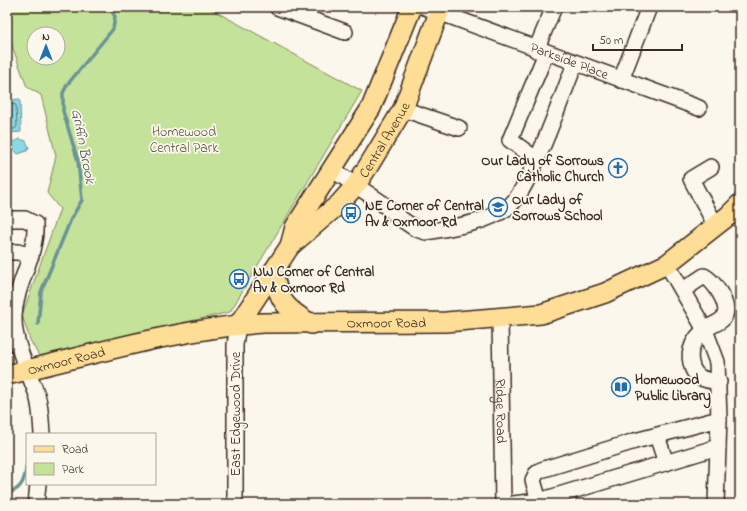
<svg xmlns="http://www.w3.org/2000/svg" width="747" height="511" font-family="'Indie Flower',sans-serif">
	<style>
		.green { fill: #c4e29a; stroke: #80865c; fill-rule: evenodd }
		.water { fill: #89d9e6; stroke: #6a9396 }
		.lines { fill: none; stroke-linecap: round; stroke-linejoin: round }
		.shore { stroke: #5a706e; stroke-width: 1 }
		.stream { stroke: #6a9396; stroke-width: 3.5 }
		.minor-casing { stroke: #3b2a1e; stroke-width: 18 }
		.major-casing { stroke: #3b2a1e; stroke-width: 22 }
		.minor { stroke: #fbf7ec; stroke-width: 15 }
		.major { stroke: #fedd96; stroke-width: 19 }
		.labels { text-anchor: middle; stroke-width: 3.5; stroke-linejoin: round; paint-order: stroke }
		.street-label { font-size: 14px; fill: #3b2a1e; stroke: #fbf7ec }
		.park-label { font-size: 14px; fill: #5d583d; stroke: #fbf7ec }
		.poi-label { font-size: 14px; font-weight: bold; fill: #3b2a1e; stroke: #fbf7ec; text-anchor: start }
		.water-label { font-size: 15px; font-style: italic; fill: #4e5650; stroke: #fbf7ec }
	</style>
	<rect width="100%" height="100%" fill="#fbf7ec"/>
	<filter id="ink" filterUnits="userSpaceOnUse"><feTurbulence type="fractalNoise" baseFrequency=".025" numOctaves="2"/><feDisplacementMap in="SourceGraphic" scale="8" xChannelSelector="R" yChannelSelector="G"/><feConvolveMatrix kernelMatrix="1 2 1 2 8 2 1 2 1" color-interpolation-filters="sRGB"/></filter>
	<g filter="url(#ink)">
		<path class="green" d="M7 7H207L362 91 230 312 39 356 30 340 22 315 60 209 47 193 56 156 41 95 27 87 7 32ZM34 34H58V58H34Z"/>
		<path class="water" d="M20 99 21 132 7 133V100Z
			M7 139H12L13 142 20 139 26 141 29 147 27 151 18 154 11 146 10 155H7Z"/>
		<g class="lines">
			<path class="shore" d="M7 103 16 105 17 126 15 129H7"/>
			<path class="stream" d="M38 324 41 292 71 219 82 200 78 161 63 111V93L67 85 113 29 115 17 110 7
				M7 493C24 490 25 476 27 463"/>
			<g class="minor-casing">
				<g id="minor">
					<path d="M277 7 345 32"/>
					<path id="s1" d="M425 7 699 108"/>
					<path d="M536 50 554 7"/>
					<path d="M621 80 649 7"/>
					<path d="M403 109 459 128"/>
					<path d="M536 159 510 140 546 53"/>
					<path d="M711 167 691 179 716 226"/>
					<path d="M333 170 382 203 401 219 416 229 426 232C453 227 483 224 507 208 529 194 563 92 575 64"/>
					<path d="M7 219H25L35 224C37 257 14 286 14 319 14 344 29 372 37 395 41 408 41 421 42 434"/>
					<path d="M7 252H18L31 256"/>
					<path d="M667 264 705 330 717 362 719 419"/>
					<path d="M683 290 704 276C714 281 729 303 725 315 722 323 712 324 706 329 694 338 688 350 691 363 694 379 705 380 719 382"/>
					<path id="s2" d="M500 319 503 504"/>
					<path d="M657 436 666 463"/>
					<path d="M36 504 38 484"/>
					<path d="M235 504V345L238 325"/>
					<path d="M513 504 539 501 533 480 536 474 541 470 635 441 719 419 716 504"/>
					<path d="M540 504 539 501 718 447"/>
				</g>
			</g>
			<g class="major-casing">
				<g id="major">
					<path d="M290 246 295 227 371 108 412 7"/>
					<path d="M273 271C279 302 285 308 311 324"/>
					<path id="s3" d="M238 325 290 246 339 204 356 185 369 165 403 109 441 7"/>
					<path id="s4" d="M7 375C91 355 176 329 263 323L446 322 541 314 605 293 667 264 728 216 740 204"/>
				</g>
			</g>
			<use href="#minor" class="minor"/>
			<use href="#major" class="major"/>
		</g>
	</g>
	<defs>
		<g id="church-ring" transform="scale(1)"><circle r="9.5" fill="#fbf7ec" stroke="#1f6fb2" stroke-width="1.5"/><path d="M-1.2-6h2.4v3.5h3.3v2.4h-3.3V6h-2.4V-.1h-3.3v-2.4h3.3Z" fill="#1f6fb2"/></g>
		<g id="school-ring" transform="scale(1)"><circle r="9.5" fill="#fbf7ec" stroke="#1f6fb2" stroke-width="1.5"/><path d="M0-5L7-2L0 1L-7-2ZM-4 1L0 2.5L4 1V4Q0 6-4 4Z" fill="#1f6fb2"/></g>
		<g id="bus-ring" transform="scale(1)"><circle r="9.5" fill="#fbf7ec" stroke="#1f6fb2" stroke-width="1.5"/><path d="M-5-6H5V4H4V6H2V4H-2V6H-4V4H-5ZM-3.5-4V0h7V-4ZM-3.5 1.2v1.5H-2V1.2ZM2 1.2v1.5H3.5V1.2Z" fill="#1f6fb2"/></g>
		<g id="library-ring" transform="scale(1)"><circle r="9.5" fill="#fbf7ec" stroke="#1f6fb2" stroke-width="1.5"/><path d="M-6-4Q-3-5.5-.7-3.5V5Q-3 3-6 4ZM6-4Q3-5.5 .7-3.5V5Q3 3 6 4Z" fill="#1f6fb2"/></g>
	</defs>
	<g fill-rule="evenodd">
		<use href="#church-ring" x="618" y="168"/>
		<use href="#school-ring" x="498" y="207"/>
		<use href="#bus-ring" x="351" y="213"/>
		<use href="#bus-ring" x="239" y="279"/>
		<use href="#library-ring" x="621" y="387"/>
	</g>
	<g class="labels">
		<g class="street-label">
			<text dy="5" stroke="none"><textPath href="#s1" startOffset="154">Parkside Place</textPath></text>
			<text dy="5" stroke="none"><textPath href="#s3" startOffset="238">Central Avenue</textPath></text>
			<text dy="5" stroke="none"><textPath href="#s4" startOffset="385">Oxmoor Road</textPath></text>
			<text dy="5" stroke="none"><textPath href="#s4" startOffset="61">Oxmoor Road</textPath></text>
			<text dy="5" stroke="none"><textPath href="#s2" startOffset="92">Ridge Road</textPath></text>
			<text transform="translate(235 414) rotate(-90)" y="5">East Edgewood Drive</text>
		</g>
		<g class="park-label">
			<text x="184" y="136">Homewood<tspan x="184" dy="16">Central Park</tspan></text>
		</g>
		<g class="poi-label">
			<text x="604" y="165" text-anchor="end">Our Lady of Sorrows<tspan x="604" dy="16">Catholic Church</tspan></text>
			<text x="512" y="204">Our Lady of<tspan x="512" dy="16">Sorrows School</tspan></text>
			<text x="365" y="210">NE Corner of Central<tspan x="365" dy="16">Av &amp; Oxmoor Rd</tspan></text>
			<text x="253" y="276">NW Corner of Central<tspan x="253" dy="16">Av &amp; Oxmoor Rd</tspan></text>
			<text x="635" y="384">Homewood<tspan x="635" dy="16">Public Library</tspan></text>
		</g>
		<g class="water-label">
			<text transform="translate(84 146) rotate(79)" y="5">Griffin Brook</text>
		</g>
	</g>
	<rect width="747" height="511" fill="none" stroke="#fbf7ec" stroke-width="24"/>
	<rect x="12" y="12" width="723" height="487" fill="none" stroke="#3b2a1e" stroke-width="1.5" filter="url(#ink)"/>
	<rect x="26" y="433" width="130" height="52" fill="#fbf7ec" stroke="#aea59a"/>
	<rect x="34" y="446" width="20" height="6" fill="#fedd96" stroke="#aea59a"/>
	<text x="62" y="453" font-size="12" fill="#3b2a1e">Road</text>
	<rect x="34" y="463" width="20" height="12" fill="#c4e29a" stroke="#aea59a"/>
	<text x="62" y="473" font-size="12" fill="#3b2a1e">Park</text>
	<g transform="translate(46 46)"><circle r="19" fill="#fbf7ec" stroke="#aea59a"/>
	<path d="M0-3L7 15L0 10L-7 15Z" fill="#1f6fb2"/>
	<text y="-6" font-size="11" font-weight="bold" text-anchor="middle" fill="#3b2a1e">N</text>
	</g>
	<path d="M593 44v6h89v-6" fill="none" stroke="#3b2a1e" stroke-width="2"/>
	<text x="599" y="44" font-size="12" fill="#3b2a1e" stroke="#fbf7ec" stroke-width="3" paint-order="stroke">50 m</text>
</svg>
